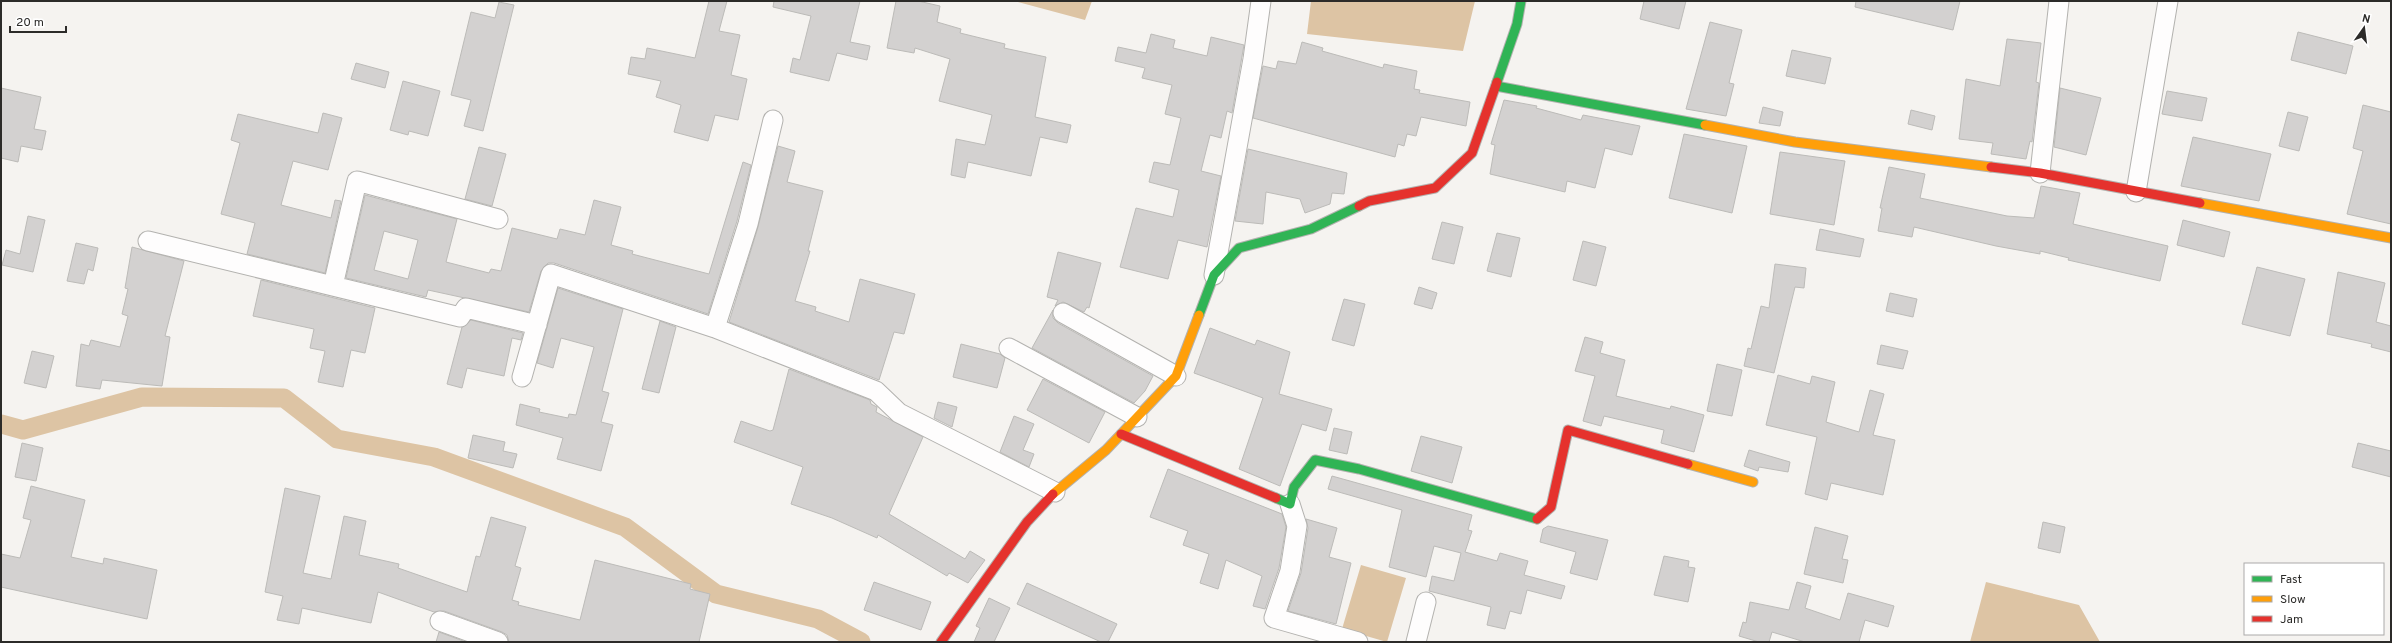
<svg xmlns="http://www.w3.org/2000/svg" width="2392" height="643" font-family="Overpass,sans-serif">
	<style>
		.water { fill: #ddc4a4 }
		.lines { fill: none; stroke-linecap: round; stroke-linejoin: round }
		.canal { stroke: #ddc4a4; stroke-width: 19 }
		.building { fill: #d3d1d0; stroke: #bcbbb8; fill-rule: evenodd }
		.street-casing { stroke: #b3b2af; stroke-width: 21 }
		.fast-casing { stroke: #b3b2af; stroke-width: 11 }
		.slow-casing { stroke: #b3b2af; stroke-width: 11 }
		.jam-casing { stroke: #b3b2af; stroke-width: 11 }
		.street { stroke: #fefdfd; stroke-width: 19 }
		.fast { stroke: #30b455; stroke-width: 9 }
		.slow { stroke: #ff9f0a; stroke-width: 9 }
		.jam { stroke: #e5322d; stroke-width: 9 }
	</style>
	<rect width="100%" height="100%" fill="#f5f3f0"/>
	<path class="water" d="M1014 1H1092L1085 20Z
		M1311 1H1475L1463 51 1307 34Z
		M1361 565 1406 578 1387 642 1342 629Z
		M1986 582 2079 605 2100 642H1970Z"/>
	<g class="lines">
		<path class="canal" d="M1 424 23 430 142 397 284 398 337 439 434 457 625 527 716 594 818 619 861 642"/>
	</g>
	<path class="building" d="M709 1H727L719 31 740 35 731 75 747 79 738 120 715 115 708 141 674 132 681 105 656 97 661 81 628 74 631 57 645 59 647 48 695 58Z
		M774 1H860L850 42 870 46 867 60 837 53 829 81 790 72 793 58 800 60 811 16 773 7Z
		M896 1H918L940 6 937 22 961 29 960 33 1005 44 1004 48 1046 57 1035 117 1071 125 1067 143 1040 137 1031 176 968 162 965 178 951 175 956 139 985 145 992 115 939 101 950 59 915 48 914 53 887 48Z
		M1644 1H1686L1679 29 1640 19Z
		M1856 1H1960L1953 30 1855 7Z
		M499 2 514 5 483 131 464 126 471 100 451 95 471 12 495 18Z
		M1710 22 1742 30 1729 83 1734 84 1726 116 1686 109Z
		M2298 32 2353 46 2346 74 2291 60Z
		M1151 34 1175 40 1173 48 1207 56 1211 37 1244 45 1232 113 1227 111 1221 138 1210 135 1201 171 1221 176 1207 247 1178 240 1168 279 1120 267 1136 208 1173 217 1179 190 1149 182 1154 162 1170 165 1181 118 1165 114 1172 85 1142 78 1145 68 1115 61 1118 47 1146 53Z
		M2007 39 2041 43 2036 82 2039 83 2032 142 2030 141 2026 159 1991 154 1993 143 1959 139 1966 79 2000 86Z
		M1302 42 1323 48 1322 51 1383 68 1384 64 1417 71 1414 89 1420 90 1419 93 1470 102 1466 126 1421 117 1416 136 1407 134 1404 146 1398 144 1395 157 1253 118 1263 66 1276 69 1278 61 1296 64Z
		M1792 50 1831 58 1825 84 1786 76Z
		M356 63 389 72 385 88 351 79Z
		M403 81 440 91 428 136 409 131 408 135 390 130Z
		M1 88 41 97 34 129 46 131 42 150 21 146 18 162 1 158Z
		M2060 88 2101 98 2086 155 2054 147Z
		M2167 91 2207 98 2202 121 2162 114Z
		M1504 100 1537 106 1536 108 1581 120 1583 115 1640 126 1632 155 1605 148 1595 188 1567 181 1565 192 1490 174 1495 145 1491 144Z
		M2363 105 2391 112V224L2347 214 2363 151 2353 148Z
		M1763 107 1783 112 1780 126 1759 123Z
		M1911 110 1935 116 1932 130 1908 124Z
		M2288 112 2308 117 2299 151 2279 146Z
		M323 113 342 118 328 170 293 161 281 205 331 218 335 200 341 201 325 273 247 254 255 223 221 214 240 143 231 140 238 114 318 133Z
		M1684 134 1747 146 1732 213 1669 198Z
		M2193 137 2271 154 2259 201 2181 186Z
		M778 146 795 151 787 182 823 191 808 251H810L795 301 816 307 815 311 849 322 860 279 915 294 904 334 894 332 879 380 729 322 758 227Z
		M479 147 506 154 492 206 465 199Z
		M1248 149 1347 173 1344 194 1332 193 1330 204 1305 213 1300 199 1266 192 1263 224 1235 221Z
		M1780 152 1845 161 1834 225 1770 214Z
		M743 162 751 165 737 221 708 314 554 263H548L541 271 529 312 428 290 426 297 346 278 365 195 457 219 446 262 489 273 491 269 501 271 512 228 557 239 560 229 585 235 594 200 621 207 611 245 633 251 632 254 709 274ZM384 231 418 240 408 279 374 270Z
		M1889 167 1925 174 1920 198 2007 216 2034 218 2041 186 2080 193 2073 224 2168 246 2160 281 2068 260 2069 258 2040 251V254L1996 246 1914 227 1912 237 1878 231 1882 208H1880Z
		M28 216 45 220 33 272 2 265 6 250 20 254Z
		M2183 220 2230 232 2224 257 2177 245Z
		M1442 222 1463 227 1454 264 1432 259Z
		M1820 229 1864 239 1860 257 1816 250Z
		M1497 233 1520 238 1511 277 1487 271Z
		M1583 241 1606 247 1596 286 1573 280Z
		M76 243 98 248 93 271 88 269 84 284 67 281Z
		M132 247 184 261 165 336 170 337 162 386 102 380 100 389 76 386 81 344 89 346 91 340 120 347 128 316 122 314 128 289 125 288Z
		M1058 252 1101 263 1089 308 1087 307 1084 312 1063 302 1055 306 1058 300 1047 297Z
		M1775 264 1806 268 1804 288 1795 287 1774 373 1744 366 1748 348 1751 349 1761 306 1769 308Z
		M2257 267 2305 279 2290 336 2242 324Z
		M2338 272 2385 283 2376 322 2391 326V352L2371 347 2372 344 2327 334Z
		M261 280 375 308 365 353 351 350 343 387 318 382 325 351 310 348 314 329 253 316Z
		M1419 287 1437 293 1432 309 1414 304Z
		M558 288 623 309 602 391 609 393 601 422 613 425 601 471 557 459 563 438 516 425 520 404 540 409 539 412 568 418 569 414 576 415 594 347 561 338 553 368 537 363Z
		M1890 293 1917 299 1913 317 1886 311Z
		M1344 299 1365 304 1354 346 1332 340Z
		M1053 310V318L1058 323 1153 376 1145 391 1134 403 1032 348Z
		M471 320 523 333 521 340 512 338 504 376 467 368 462 388 447 384 462 327Z
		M660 321 676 327 659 393 642 389Z
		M1210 328 1255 345 1257 340 1290 352 1279 394 1332 409 1326 431 1302 424 1280 486 1239 469 1263 398 1194 373Z
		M1585 337 1603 342 1600 353 1625 360 1616 396 1670 409 1671 406 1704 415 1694 452 1661 443 1664 430 1604 416 1601 426 1583 421 1595 376 1575 371Z
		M961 344 1000 354 1005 358 997 388 953 377Z
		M1881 345 1908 351 1903 369 1877 364Z
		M32 351 54 356 46 388 24 383Z
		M1717 364 1742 370 1732 416 1707 411Z
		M789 369 870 400 871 404 877 407 876 412 923 437 889 514 965 559 970 551 985 560 968 583 949 573 947 576 878 535 877 538 832 518 791 504 803 467 734 442 741 421 770 431 773 430Z
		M1778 375 1810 384 1812 376 1835 382 1826 422 1859 432 1870 390 1884 394 1873 435 1895 440 1883 495 1831 483 1827 500 1805 494 1817 437 1766 425Z
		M1043 379 1105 412 1089 443 1027 410Z
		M938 402 957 407 952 427 934 418Z
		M1014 416 1034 424 1023 450 1034 454 1029 467 1000 452Z
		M1334 428 1352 432 1347 454 1329 450Z
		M473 435 505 442 503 451 517 454 513 468 468 458Z
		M1421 436 1462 447 1452 483 1411 471Z
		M22 443 43 448 36 481 15 477Z
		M2358 443 2391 451V477L2352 467Z
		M1749 450 1790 462 1788 472 1759 467 1758 471 1744 466Z
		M1168 469 1282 514 1286 527 1279 568 1265 609 1253 606 1262 576 1226 560 1218 589 1200 583 1209 554 1183 545 1188 531 1150 517Z
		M1332 476 1472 515 1468 530 1472 531 1465 552 1497 561 1500 553 1528 561 1524 575 1565 586 1561 599 1527 590 1521 614 1510 611 1505 629 1487 625 1491 607 1429 591 1432 576 1454 581 1461 553 1434 546 1426 577 1389 567 1402 510 1328 489Z
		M31 486 85 500 71 557 103 564 104 558 157 570 147 619 1 587V554L20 558 31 520 23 518Z
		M285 488 320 496 303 573 331 579 344 516 366 521 359 555 399 564 398 568 467 592 476 556 480 557 491 517 526 527 515 566 521 568 512 600 519 602 518 605 580 620 595 560 691 584 690 589 710 594 699 642H509L507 635 502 632 444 611 434 612 378 592 371 623 302 608 299 624 277 620 283 596 265 592Z
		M1306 519 1337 528 1329 557 1351 563 1336 624 1288 611 1301 573 1308 528Z
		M2043 522 2065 527 2060 553 2038 548Z
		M1548 526 1608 540 1597 580 1570 573 1576 552 1540 542 1543 529Z
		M1815 527 1848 536 1842 559 1848 560 1843 583 1804 574Z
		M1664 556 1689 561 1688 567 1695 568 1688 602 1654 595Z
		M874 582 931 602 921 630 864 610Z
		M1797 582 1811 586 1805 608 1840 620 1848 593 1894 606 1888 627 1865 620 1859 642H1805L1772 632 1769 642H1759L1739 636 1743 622 1746 623 1750 602 1789 610Z
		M1027 583 1117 624 1108 642H1101L1017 604Z
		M989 598 1010 608 994 642H974L980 628 976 626Z
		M439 632 466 642H436Z"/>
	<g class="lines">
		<g class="street-casing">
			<path id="street" d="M2040 173 2059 1
				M2136 192 2168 1
				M148 241 460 317 466 308 537 325
				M1214 275 1253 59 1261 1
				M333 286 357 181 498 219
				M1063 313 1176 376
				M715 328 748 224 773 120
				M1009 348 1137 417
				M522 377 551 274 715 328 876 391 899 413 1055 492
				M1290 504 1297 526 1290 571 1274 618 1358 642
				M440 621 498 642
				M1416 642 1426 602"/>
		</g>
		<g class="fast-casing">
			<path id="fast" d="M1497 82 1517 24 1521 1
				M1496 86 1705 125
				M1199 315 1214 275 1239 248 1311 229 1359 206
				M1276 498 1290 504 1294 487 1315 460 1359 469 1537 519"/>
		</g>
		<g class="slow-casing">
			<path id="slow" d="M1705 125 1795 142 1991 167
				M2200 203 2391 238
				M1688 464 1753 482
				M1053 494 1106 450 1176 376 1199 315"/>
		</g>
		<g class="jam-casing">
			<path id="jam" d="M1991 167 2040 173 2200 203
				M1359 206 1369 201 1435 188 1472 153 1497 82
				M1121 434 1276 498
				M1537 519 1551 507 1568 430 1688 464
				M941 642 1027 522 1053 494"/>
		</g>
		<use href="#street" class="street"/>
		<use href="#fast" class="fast"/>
		<use href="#slow" class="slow"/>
		<use href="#jam" class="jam"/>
	</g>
	<rect width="2392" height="643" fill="none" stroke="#2c2b29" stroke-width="4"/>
	<rect x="2244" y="563" width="140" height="72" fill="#ffffff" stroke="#abaaa9"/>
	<rect x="2252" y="576" width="20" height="6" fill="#30b455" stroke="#abaaa9"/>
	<text x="2280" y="583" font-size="12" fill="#2c2b29">Fast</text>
	<rect x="2252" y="596" width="20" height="6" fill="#ff9f0a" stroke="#abaaa9"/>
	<text x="2280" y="603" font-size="12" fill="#2c2b29">Slow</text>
	<rect x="2252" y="616" width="20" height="6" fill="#e5322d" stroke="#abaaa9"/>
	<text x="2280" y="623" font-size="12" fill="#2c2b29">Jam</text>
	<g transform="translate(2364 28) rotate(14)" stroke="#ffffff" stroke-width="3" paint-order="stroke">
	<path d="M0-3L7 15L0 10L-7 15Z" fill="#2c2b29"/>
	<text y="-6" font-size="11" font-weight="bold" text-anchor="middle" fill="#2c2b29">N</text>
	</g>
	<path d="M10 26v6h56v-6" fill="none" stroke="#2c2b29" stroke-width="2"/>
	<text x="16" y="26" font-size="12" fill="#2c2b29" stroke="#ffffff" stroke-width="3" paint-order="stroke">20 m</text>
</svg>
